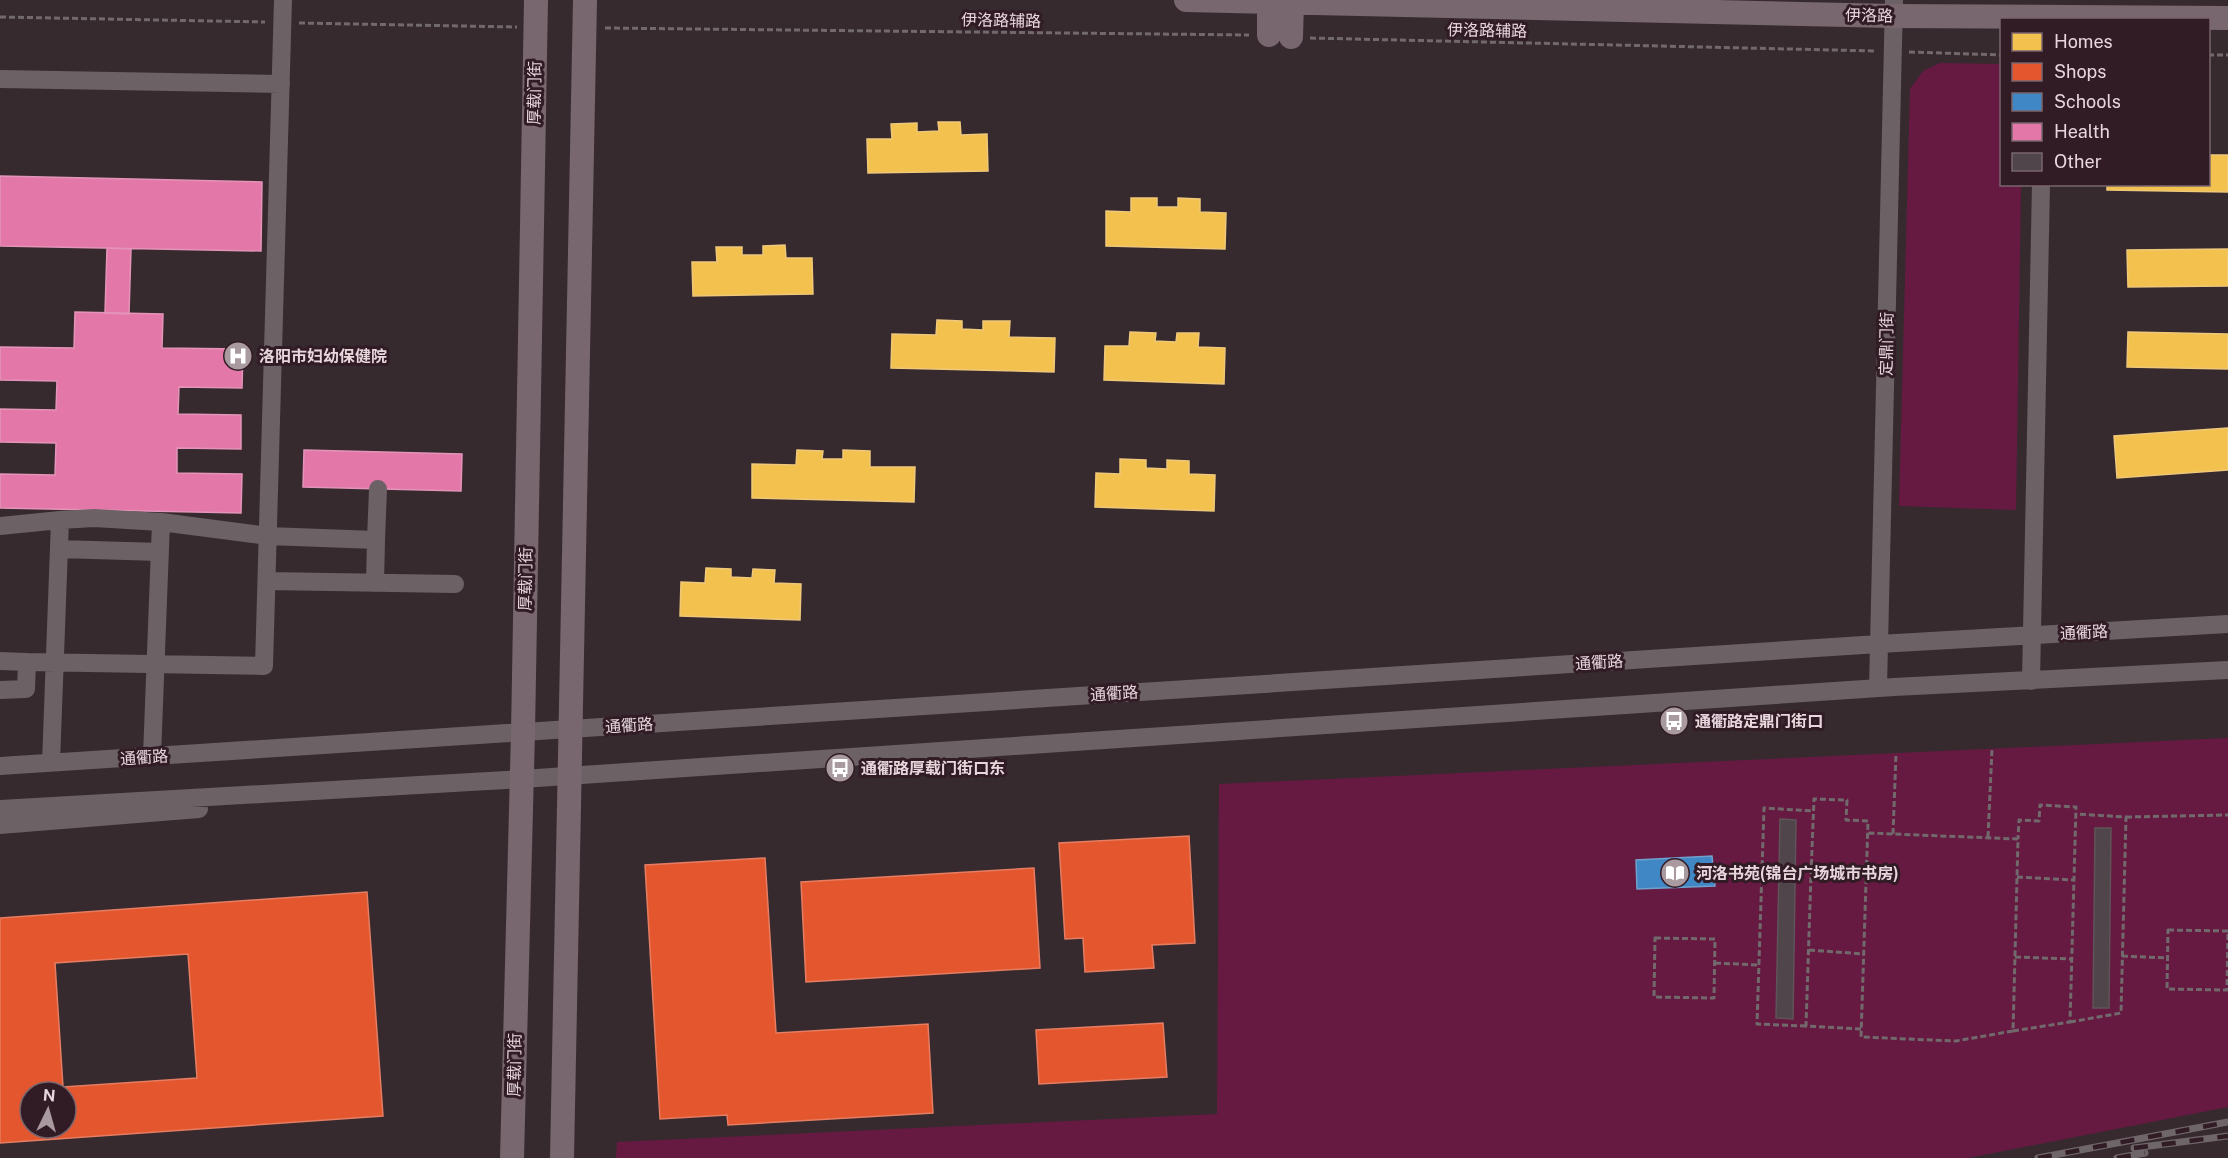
<svg xmlns="http://www.w3.org/2000/svg" width="2228" height="1158" font-family="'Public Sans','Noto Sans SC',sans-serif">
	<style>
		.green { fill: #661a42 }
		.homes { fill: #f2c14e; stroke: #efc879; stroke-width: 1.5 }
		.shops { fill: #e4572e; stroke: #e57d62; stroke-width: 1.5; fill-rule: evenodd }
		.schools { fill: #3f88c5; stroke: #71a0cc; stroke-width: 1.5 }
		.health { fill: #e377a8; stroke: #e494b8; stroke-width: 1.5 }
		.building { fill: #50454a; stroke: #5f5458; stroke-width: 1.5 }
		.lines { fill: none; stroke-linecap: round; stroke-linejoin: round }
		.path { stroke: #72696c; stroke-width: 3; stroke-dasharray: 6 3; stroke-linecap: butt }
		.minor { stroke: #6c6165; stroke-width: 18 }
		.major { stroke: #78676e; stroke-width: 24 }
		.rail-casing { stroke: #6e6669; stroke-width: 7 }
		.rail { stroke: #311b25; stroke-width: 4.5; stroke-dasharray: 14; stroke-linecap: butt }
		.labels { text-anchor: middle; stroke-width: 6; stroke-linejoin: round; paint-order: stroke }
		.street-label { font-size: 16px; fill: #e7d7dd; stroke: #311b25 }
		.poi-label { font-size: 16px; font-weight: bold; fill: #e7d7dd; stroke: #311b25; text-anchor: start }
	</style>
	<rect width="100%" height="100%" fill="#372a2f"/>
	<path class="green" d="M1940 63 2001 64 2002 184 2021 185 2016 510 1899 506 1910 89 1923 71Z
		M2228 738V1107L1968 1158H616L617 1142 1217 1114 1219 784Z"/>
	<path class="homes" d="M938 122H960L961 135 987 134 988 171 868 173 867 139H892L891 124 917 123V132L939 131Z
		M2208 155H2228V192L2107 190V184H2208Z
		M1131 198H1157V207H1178V198L1200 199V212L1226 213 1225 249 1106 246V211L1131 212Z
		M785 245 786 258H812L813 294 693 296 692 262H717L716 247H742V255H763V246Z
		M2228 249V286L2128 287 2127 250Z
		M937 320 962 321V329L983 330V321H1010L1009 337 1055 338 1054 372 891 368 892 334 936 335Z
		M1130 332 1156 333 1155 341 1176 342 1177 333H1199L1198 347 1225 348 1224 384 1104 380 1105 346H1129Z
		M2128 332 2228 334V369L2127 367Z
		M2228 428V470L2117 478 2114 436Z
		M797 450 823 451 822 459H843V450L870 451V467H915L914 502 752 498V464L796 465Z
		M1120 459 1146 460V468L1167 469V460L1189 461V474L1215 475 1214 511 1095 507 1096 473 1120 474Z
		M706 568 731 569V577L752 578 753 569 775 570 774 583 801 584 800 620 680 616 681 582 705 583Z"/>
	<path class="shops" d="M1189 836 1195 943 1152 945 1154 968 1085 972 1083 938 1065 939 1059 843Z
		M765 858 776 1033 928 1024 933 1113 728 1125 727 1115 660 1119 645 865Z
		M1034 868 1040 968 806 982 801 882Z
		M367 892 383 1116 0 1143V918ZM188 954 197 1078 63 1087 55 963ZM30 1092H66V1128H30Z
		M1163 1023 1167 1077 1039 1084 1036 1030Z"/>
	<path class="schools" d="M1712 856 1715 886 1637 889 1636 860Z"/>
	<path class="health" d="M0 176 262 182 261 251 0 246Z
		M107 248 131 249 129 314 105 313Z
		M75 312 163 314 162 348 243 349 242 388 179 387 178 414 241 415V449L177 448V473L242 474 241 513 0 508V474L55 475 56 443 0 442V409L56 410 57 381 0 380V347L74 348Z
		M304 450 462 454 461 491 303 487Z"/>
	<path class="building" d="M1780 819 1796 820 1793 1019 1776 1018Z
		M2095 828H2111L2109 1008H2093Z"/>
	<g class="lines">
		<path class="path" d="M0 17 265 22
			M299 23 517 27
			M605 28 1249 35
			M1310 38 1876 51
			M1909 52 2002 55
			M2208 55H2228
			M2126 817 2228 815
			M1893 834 1896 754
			M1988 837 1992 749
			M1811 874 1814 799 1847 800 1846 820 1868 821 1861 1037 1956 1041 2013 1031 2018 839 1868 833
			M2017 877 2074 880
			M2168 930 2228 931 2227 990 2167 989Z
			M1655 938 1715 939 1714 998 1654 997Z
			M1809 950 1864 954
			M2122 956 2168 958
			M2015 957 2072 959
			M1715 963 1759 965
			M2070 1022 2121 1013 2126 817 2076 814
			M1806 1026 1757 1024 1764 808 1813 811
			M1861 1029 1806 1026 1811 874 1866 877
			M2013 1031 2070 1022 2076 807 2040 805 2039 821 2019 820 2018 839"/>
		<path class="minor" d="M0 79 281 84
			M60 520 94 518 161 522
			M0 526 60 520 51 763
			M59 549 160 552
			M267 581 455 584
			M375 583 376 540
			M0 661 27 662 26 689 0 690
			M27 662 264 666 283 0
			M2031 681 2041 184
			M1878 688 1894 0
			M152 756 161 522 268 536 376 540 378 489
			M0 766 1879 644 2228 624
			M0 809 522 779 1894 687 2228 670
			M0 825 199 809"/>
		<path class="major" d="M1186 0 1893 16 2228 18
			M1269 35V2
			M1291 37 1292 2
			M512 1158 523 732 536 0
			M562 1158 585 0"/>
		<g class="rail-casing">
			<path id="rail" d="M2134 1148 2228 1136
				M2038 1158 2228 1122
				M2117 1158 2145 1153"/>
		</g>
		<use href="#rail" class="rail"/>
	</g>
	<defs>
		<g id="hospital-disc" transform="scale(1.5)"><circle r="9.5" fill="#a99aa0" stroke="#311b25"/><path d="M-5-5h3v3.5h4V-5h3V5h-3V1.5h-4V5h-3Z" fill="#fff"/></g>
		<g id="bus-disc" transform="scale(1.5)"><circle r="9.5" fill="#a99aa0" stroke="#311b25"/><path d="M-5-6H5V4H4V6H2V4H-2V6H-4V4H-5ZM-3.5-4V0h7V-4ZM-3.5 1.2v1.5H-2V1.2ZM2 1.2v1.5H3.5V1.2Z" fill="#fff"/></g>
		<g id="library-disc" transform="scale(1.5)"><circle r="9.5" fill="#a99aa0" stroke="#311b25"/><path d="M-6-4Q-3-5.5-.7-3.5V5Q-3 3-6 4ZM6-4Q3-5.5 .7-3.5V5Q3 3 6 4Z" fill="#fff"/></g>
	</defs>
	<g fill-rule="evenodd">
		<use href="#hospital-disc" x="238" y="356"/>
		<use href="#bus-disc" x="1674" y="721"/>
		<use href="#bus-disc" x="840" y="768"/>
		<use href="#library-disc" x="1675" y="873"/>
	</g>
	<g class="labels">
		<g class="street-label">
			<text transform="translate(1869 15) rotate(1)" y="6">伊洛路</text>
			<text transform="translate(1001 20) rotate(1)" y="6">伊洛路辅路</text>
			<text transform="translate(1487 30) rotate(1)" y="6">伊洛路辅路</text>
			<text transform="translate(534 93) rotate(-89)" y="6">厚载门街</text>
			<text transform="translate(1886 344) rotate(-89)" y="6">定鼎门街</text>
			<text transform="translate(525 579) rotate(-89)" y="6">厚载门街</text>
			<text transform="translate(2084 632) rotate(-3)" y="6">通衢路</text>
			<text transform="translate(1599 662) rotate(-4)" y="6">通衢路</text>
			<text transform="translate(1114 693) rotate(-4)" y="6">通衢路</text>
			<text transform="translate(629 725) rotate(-4)" y="6">通衢路</text>
			<text transform="translate(144 757) rotate(-4)" y="6">通衢路</text>
			<text transform="translate(514 1065) rotate(-89)" y="6">厚载门街</text>
		</g>
		<g class="poi-label">
			<text x="259" y="362">洛阳市妇幼保健院</text>
			<text x="1695" y="727">通衢路定鼎门街口</text>
			<text x="861" y="774">通衢路厚载门街口东</text>
			<text x="1696" y="879">河洛书苑(锦台广场城市书房)</text>
		</g>
	</g>
	<rect x="2000" y="18" width="210" height="168" fill="#311b25" stroke="#7a666f" stroke-width="1.5"/>
	<rect x="2012" y="33" width="30" height="18" fill="#f2c14e" stroke="#7a666f" stroke-width="1.5"/>
	<text x="2054" y="48" font-size="18" fill="#e7d7dd">Homes</text>
	<rect x="2012" y="63" width="30" height="18" fill="#e4572e" stroke="#7a666f" stroke-width="1.5"/>
	<text x="2054" y="78" font-size="18" fill="#e7d7dd">Shops</text>
	<rect x="2012" y="93" width="30" height="18" fill="#3f88c5" stroke="#7a666f" stroke-width="1.5"/>
	<text x="2054" y="108" font-size="18" fill="#e7d7dd">Schools</text>
	<rect x="2012" y="123" width="30" height="18" fill="#e377a8" stroke="#7a666f" stroke-width="1.5"/>
	<text x="2054" y="138" font-size="18" fill="#e7d7dd">Health</text>
	<rect x="2012" y="153" width="30" height="18" fill="#50454a" stroke="#7a666f" stroke-width="1.5"/>
	<text x="2054" y="168" font-size="18" fill="#e7d7dd">Other</text>
	<g transform="translate(48 1110) rotate(5)"><circle r="28" fill="#311b25" stroke="#7a666f" stroke-width="1.5"/>
	<path d="M0-4.5L10 22L0 15L-10 22Z" fill="#a99aa0"/>
	<text y="-9" font-size="16" font-weight="bold" text-anchor="middle" fill="#e7d7dd">N</text>
	</g>
</svg>
